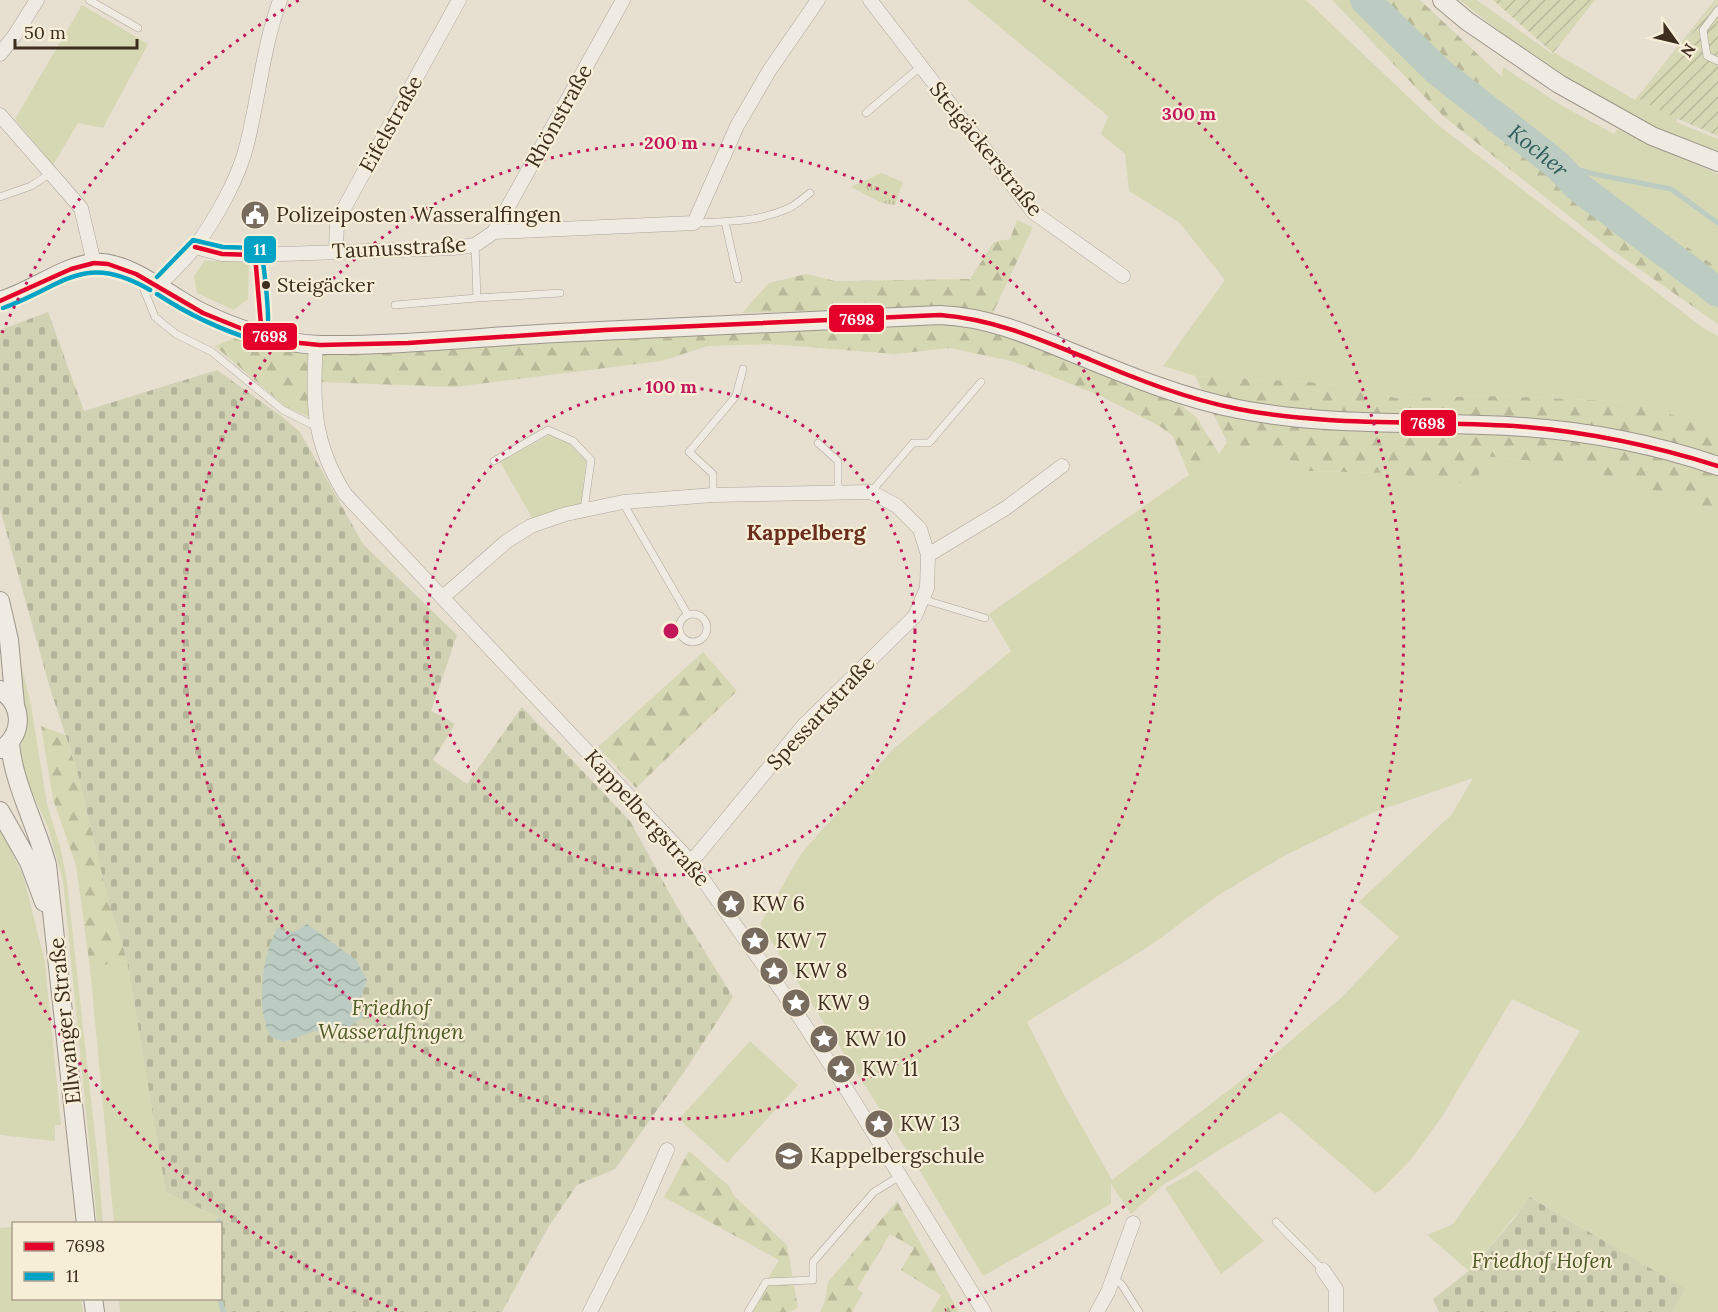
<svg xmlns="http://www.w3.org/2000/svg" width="1718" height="1312" font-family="Lora,serif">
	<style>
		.grass { fill: #d6d7b3; fill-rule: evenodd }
		.forest { fill: url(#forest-firs) }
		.cemetery { fill: url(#cemetery-stones) }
		.park { fill: url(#park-tufts) }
		.garden { fill: url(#garden-furrows) }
		.water { fill: url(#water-waves) }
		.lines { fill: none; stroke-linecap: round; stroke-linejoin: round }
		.stream { stroke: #bcccc2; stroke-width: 5 }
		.river { stroke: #bcccc2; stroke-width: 30 }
		.lane-casing { stroke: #ada599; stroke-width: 8 }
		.street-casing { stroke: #ada599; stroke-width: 15 }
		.secondary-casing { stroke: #9c958a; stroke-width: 20 }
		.lane { stroke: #efebe3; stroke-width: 7 }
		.street { stroke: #efebe3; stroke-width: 14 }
		.secondary { stroke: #efebe3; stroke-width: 18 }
		.bus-1-casing { stroke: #f7eed8; stroke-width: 9 }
		.bus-2-casing { stroke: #f7eed8; stroke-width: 9 }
		.bus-1 { stroke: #e4002b; stroke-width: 4.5 }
		.bus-2 { stroke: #03a3c5; stroke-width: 4.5 }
		.ring { fill: none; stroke: #c2185b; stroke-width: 3; stroke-dasharray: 3 6 }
		.bus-dot { fill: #3d2e20; stroke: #f7eed8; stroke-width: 2 }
		.labels { text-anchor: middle; stroke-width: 4.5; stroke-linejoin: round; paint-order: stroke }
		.bus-label { font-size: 20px; fill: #3d2e20; stroke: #f7eed8; text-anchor: start }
		.street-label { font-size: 21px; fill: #3d2e20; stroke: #f7eed8 }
		.poi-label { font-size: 21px; fill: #3d2e20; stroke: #f7eed8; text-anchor: start }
		.park-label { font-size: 21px; font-style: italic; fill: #4d5a26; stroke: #f7eed8 }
		.water-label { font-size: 22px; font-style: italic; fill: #2f5d5a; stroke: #f7eed8 }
		.neighbourhood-label { font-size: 22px; font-weight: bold; fill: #6b2e1e; stroke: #f7eed8 }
		.centre { fill: #c2185b; stroke: #f7eed8; stroke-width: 3 }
		.ring-label { font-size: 18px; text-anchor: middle; font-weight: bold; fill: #c2185b; stroke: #f7eed8; stroke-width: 4.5; stroke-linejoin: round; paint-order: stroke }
		.line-badge { stroke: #f7eed8; stroke-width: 2 }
		.badge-label { font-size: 16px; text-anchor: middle; font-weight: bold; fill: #fff }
	</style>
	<defs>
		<pattern id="forest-firs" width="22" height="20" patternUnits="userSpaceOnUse" patternTransform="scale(1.5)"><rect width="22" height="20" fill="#d6d7b3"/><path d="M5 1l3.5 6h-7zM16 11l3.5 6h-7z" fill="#b9b99a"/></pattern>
		<pattern id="cemetery-stones" width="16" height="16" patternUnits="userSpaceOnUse" patternTransform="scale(1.5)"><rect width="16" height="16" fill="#d1d1b3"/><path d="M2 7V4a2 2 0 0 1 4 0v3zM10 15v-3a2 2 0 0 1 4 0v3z" fill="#b4b49a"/></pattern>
		<pattern id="park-tufts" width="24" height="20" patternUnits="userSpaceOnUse" patternTransform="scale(1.5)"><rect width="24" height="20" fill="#d6d7b3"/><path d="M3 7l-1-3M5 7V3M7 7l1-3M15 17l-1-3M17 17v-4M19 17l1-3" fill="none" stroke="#b9b99a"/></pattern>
		<pattern id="garden-furrows" width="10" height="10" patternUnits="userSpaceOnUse" patternTransform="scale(1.5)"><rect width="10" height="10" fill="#d6d7b3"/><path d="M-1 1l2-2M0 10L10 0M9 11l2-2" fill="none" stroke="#b9b99a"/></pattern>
		<pattern id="water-waves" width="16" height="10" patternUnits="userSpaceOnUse" patternTransform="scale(1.5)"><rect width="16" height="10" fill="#bcccc2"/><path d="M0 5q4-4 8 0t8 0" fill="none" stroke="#a2b0a6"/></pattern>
	</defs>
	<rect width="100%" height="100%" fill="#e7e0d1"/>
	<path class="grass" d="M967 0H1306L1438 125 1702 327 1718 336V430L1634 402 1501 396 1395 398 1364 388 1308 382 1195 376 1163 366 1225 280 1179 222 1129 191 1125 154 1101 134 1108 116Z
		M1460 0H1477L1552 54 1555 53 1635 100 1715 0H1718L1639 99 1677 117 1676 122 1718 139V153C1627 120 1535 61 1460 0Z
		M82 5 148 44 103 128 78 123 53 165 15 119Z
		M1486 62 1502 77 1503 67 1559 104 1614 134 1617 129 1718 174V268L1611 195 1476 86Z
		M204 261H249L248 299 234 310 197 293 194 276Z
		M549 435 570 444 586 460 581 506 534 521 500 462Z
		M1227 442 1297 462 1310 471 1387 473 1477 484 1483 456 1570 465 1676 497 1718 512V1312H1672L1684 1289 1531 1197 1469 1271 1427 1235 1453 1224 1523 1125 1580 1031 1512 999 1443 1115 1413 1157 1381 1190 1375 1193 1281 1112 1163 1185 1131 1214 1111 1184V1204L983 1276 915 1163 760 924 801 854 892 750 1011 651 989 614 1219 454ZM1473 778 1452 814 1359 902 1399 937 1341 998 1269 1059 1112 1180 1063 1093 1027 1022 1154 943 1217 896 1282 857 1372 813Z
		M18 654 30 700 47 804 61 850 67 882 98 1162 103 1223H97L63 881 48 827 29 786 22 766 21 746 25 723Z
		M0 829 23 875 45 962 61 1125H55V1141L0 1135Z
		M127 960 166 1191 218 1217V1223H114L90 968Z
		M750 1041 798 1085 727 1163 679 1119Z
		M1197 1170 1264 1241 1221 1274 1165 1188Z
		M13 1227 14 1298 81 1299 83 1312H0V1228Z
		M221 1296 225 1312H120L119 1299 220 1298Z"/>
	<path class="forest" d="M1332 0H1420L1486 62 1477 86 1611 195 1718 268V324L1609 248 1443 116Z
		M1017 220 1033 227 992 315 952 307 742 313 769 283 806 274 835 281 970 279 994 242 1010 239Z
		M918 324 992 327 1169 395 1197 418 1219 454 1189 475 1173 436 1161 427 1101 396 1046 374 1011 361 950 348 895 354 769 344 708 346 661 361 454 387 320 382 321 349Z
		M239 336 310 349 309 417 286 407 215 346Z
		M1195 376 1308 382 1364 388 1395 398 1501 396 1634 402 1718 430V512L1676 497 1570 465 1483 456 1477 485 1387 473 1309 471 1297 462 1227 442Z
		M703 652 737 691 636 788 598 747Z
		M41 726 65 735 77 770 109 903 127 960 90 968 76 865 53 799Z
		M689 1151 729 1186 734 1196 787 1245 798 1308 789 1312H748L779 1260 664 1197Z
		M897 1201 959 1312H931L941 1295 901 1270 914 1248 890 1234 857 1289 863 1293 852 1312H820L825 1301 828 1282Z"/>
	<path class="cemetery" d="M48 312 84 411 217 370 281 416 300 432 363 544 457 635 431 711 444 717 455 724 433 760 467 784 522 707 630 821 676 905 733 997 682 1075 615 1169 577 1185 549 1226 502 1312H225L221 1296 220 1224 218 1223V1217L166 1192 127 960 109 903 77 770 49 685 0 509V330Z
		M1530 1197 1685 1289 1672 1312H1439L1433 1299 1469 1271 1514 1219Z"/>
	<path class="park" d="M881 173 903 182 895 205 882 203 851 187Z"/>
	<path class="garden" d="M1493 0H1595L1553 53Z
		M1718 1V136L1676 118 1639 99Z"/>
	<path class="water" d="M307 924 356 960 367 980 360 1000 363 1017 348 1028 332 1031H315L284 1042 271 1037C255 1010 262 954 278 927 287 936 298 931 307 924Z"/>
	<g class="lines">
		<path class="stream" d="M1556 164 1594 174 1671 189 1718 223
			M219 1224V1221
			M220 1298 223 1312"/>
		<path class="river" id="s1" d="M1365 0 1439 72 1556 164 1577 186 1718 292"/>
		<g class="lane-casing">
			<path id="lane" d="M89 0 138 28
				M1718 10 1703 30 1707 56 1718 61
				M866 113 920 67
				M0 197 31 186 51 173
				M725 222 738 279
				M694 223C725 222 757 222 787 209 795 206 803 198 810 193
				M475 245 477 298 560 293
				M255 255 261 325 259 334
				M140 280 155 317 176 334 212 352 283 410 317 427
				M395 305 477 298
				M818 443 838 461V492
				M494 461 548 430 573 441 591 460 584 510
				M871 492 913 443H929L981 382
				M713 495V474L689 452 736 396 743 369
				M623 503 688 615
				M922 599 985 618
				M679 628a14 14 0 1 1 28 0a14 14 0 1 1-28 0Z
				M1276 1222 1323 1270
				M1113 1277 1122 1285 1139 1312
				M748 1312 766 1282 813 1280V1262L874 1192 900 1176"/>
		</g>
		<g class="street-casing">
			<path id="street" d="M870 0 1033 212 1123 276
				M0 54 15 35 37 0
				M0 115 81 208 94 263
				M494 232 623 0
				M195 247 222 254 255 255 453 248 475 245 494 232 694 223 737 126 769 71 818 0
				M336 251 337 221 459 0
				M157 287C170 274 184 261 195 247 216 218 239 178 247 144 259 96 263 47 280 0
				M316 345C312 404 313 443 345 494L690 861 791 1004 852 1098 984 1312
				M928 555 1006 508 1062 466
				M443 597 507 541 531 526 566 514 623 502 713 495 871 492 897 506 920 529 928 555 927 588 915 616 804 725 698 854 690 861
				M1323 1270 1336 1289V1312
				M590 1312 640 1212 667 1150
				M1097 1312 1108 1292 1133 1223"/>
		</g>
		<g class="secondary-casing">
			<path id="secondary" d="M1442 0 1467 21 1559 84 1652 136 1718 162
				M0 301C31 292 63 266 94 263 130 260 171 298 203 313 238 330 281 344 320 345 398 346 478 337 557 333 685 326 813 320 940 315 986 317 1025 333 1066 350 1122 373 1178 397 1238 409 1319 425 1400 422 1482 425 1561 427 1643 440 1718 466
				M0 601 9 640 15 705
				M0 690C23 704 24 733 2 749
				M10 742C12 780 37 827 47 865L86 1224
				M0 811 29 862 44 902
				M93 1298 95 1312"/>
		</g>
		<use href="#lane" class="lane"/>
		<use href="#street" class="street"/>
		<use href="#secondary" class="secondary"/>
		<g class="bus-1-casing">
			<path id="bus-1" d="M195 247 222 254 255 255
				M255 255 261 325 259 334
				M0 301 71 269 94 263 108 264 136 274 203 313 245 330 290 342 320 345 408 343 605 330 940 315C994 319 1042 340 1091 360 1139 380 1187 399 1238 409 1329 427 1422 420 1514 426 1584 431 1651 445 1718 466"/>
		</g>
		<g class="bus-2-casing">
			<path id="bus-2" d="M157 277 193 240 223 247 259 248 262 254C264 270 272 326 266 337 263 342 262 341 257 341 221 330 189 315 157 294
				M3 308C64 286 84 251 150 290"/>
		</g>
		<use href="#bus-1" class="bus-1"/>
		<use href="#bus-2" class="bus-2"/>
	</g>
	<g class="ring">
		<circle cx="671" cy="631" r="244"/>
		<circle cx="671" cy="631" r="488"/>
		<path d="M397 1310A732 732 0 0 1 2 929M2 333A732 732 0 0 1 299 0M1043 0A732 732 0 0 1 945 1310"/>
	</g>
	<defs>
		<g id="civic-disc" transform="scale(1.5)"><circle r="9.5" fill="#786c5e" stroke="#f7eed8"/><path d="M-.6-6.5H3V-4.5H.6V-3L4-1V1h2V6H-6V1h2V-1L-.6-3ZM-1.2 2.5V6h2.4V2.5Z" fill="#fff"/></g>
		<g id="sight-disc" transform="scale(1.5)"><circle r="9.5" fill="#786c5e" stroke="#f7eed8"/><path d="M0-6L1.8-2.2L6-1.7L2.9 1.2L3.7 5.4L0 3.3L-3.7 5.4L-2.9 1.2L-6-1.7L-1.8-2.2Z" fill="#fff"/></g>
		<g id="school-disc" transform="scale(1.5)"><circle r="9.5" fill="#786c5e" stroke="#f7eed8"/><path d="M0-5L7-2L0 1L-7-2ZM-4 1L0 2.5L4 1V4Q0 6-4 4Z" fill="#fff"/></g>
	</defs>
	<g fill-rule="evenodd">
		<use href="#civic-disc" x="255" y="215"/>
		<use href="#sight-disc" x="731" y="904"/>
		<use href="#sight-disc" x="755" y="941"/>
		<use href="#sight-disc" x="774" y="971"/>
		<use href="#sight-disc" x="796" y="1003"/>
		<use href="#sight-disc" x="824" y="1039"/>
		<use href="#sight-disc" x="841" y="1069"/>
		<use href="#sight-disc" x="879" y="1124"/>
		<use href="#school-disc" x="789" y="1156"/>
	</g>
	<circle class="bus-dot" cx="266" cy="285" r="5"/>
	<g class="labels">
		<g class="bus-label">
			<text x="277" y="292">Steigäcker</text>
		</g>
		<g class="street-label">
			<text transform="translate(559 116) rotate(-61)" y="7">Rhönstraße</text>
			<text transform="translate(391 124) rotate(-61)" y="7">Eifelstraße</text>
			<text transform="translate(986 149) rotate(51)" y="7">Steigäckerstraße</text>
			<text transform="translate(399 248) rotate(-3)" y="7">Taunusstraße</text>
			<text transform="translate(821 713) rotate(-47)" y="7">Spessartstraße</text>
			<text transform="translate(647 818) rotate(48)" y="7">Kappelbergstraße</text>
			<text transform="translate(65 1021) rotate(-96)" y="7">Ellwanger Straße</text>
		</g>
		<g class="poi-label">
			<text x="276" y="222">Polizeiposten Wasseralfingen</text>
			<text x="752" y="911">KW 6</text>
			<text x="776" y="948">KW 7</text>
			<text x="795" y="978">KW 8</text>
			<text x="817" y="1010">KW 9</text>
			<text x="845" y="1046">KW 10</text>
			<text x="862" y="1076">KW 11</text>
			<text x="900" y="1131">KW 13</text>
			<text x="810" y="1163">Kappelbergschule</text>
		</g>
		<g class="park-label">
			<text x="391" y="1015">Friedhof<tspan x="391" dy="24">Wasseralfingen</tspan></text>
			<text x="1542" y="1268">Friedhof Hofen</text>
		</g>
		<g class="water-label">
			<text dy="8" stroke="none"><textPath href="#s1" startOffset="230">Kocher</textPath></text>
		</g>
		<g class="neighbourhood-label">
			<text x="806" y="540">Kappelberg</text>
		</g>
	</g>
	<circle cx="671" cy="631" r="9" class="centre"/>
	<g class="ring-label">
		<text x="1189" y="120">300 m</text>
		<text x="671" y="149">200 m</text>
		<text x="671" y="393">100 m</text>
	</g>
	<g class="line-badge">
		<rect x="243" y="235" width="34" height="29" rx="6" fill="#03a3c5"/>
		<rect x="828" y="304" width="57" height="29" rx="6" fill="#e4002b"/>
		<rect x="242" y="322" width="56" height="29" rx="6" fill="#e4002b"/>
		<rect x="1400" y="409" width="57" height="28" rx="6" fill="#e4002b"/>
	</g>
	<g class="badge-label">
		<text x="260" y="255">11</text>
		<text x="857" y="325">7698</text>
		<text x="270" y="342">7698</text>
		<text x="1428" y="429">7698</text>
	</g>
	<rect x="12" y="1222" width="210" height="78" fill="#f7eed8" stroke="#ada18e" stroke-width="1.5"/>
	<rect x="24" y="1242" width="30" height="9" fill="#e4002b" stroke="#ada18e" stroke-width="1.5"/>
	<text x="66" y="1252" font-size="18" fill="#3d2e20">7698</text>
	<rect x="24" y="1272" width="30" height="9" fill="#03a3c5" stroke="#ada18e" stroke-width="1.5"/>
	<text x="66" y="1282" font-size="18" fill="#3d2e20">11</text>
	<g transform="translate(1676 42) rotate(124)" stroke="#f7eed8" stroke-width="4.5" paint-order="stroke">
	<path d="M0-4.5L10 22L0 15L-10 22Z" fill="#3d2e20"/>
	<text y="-9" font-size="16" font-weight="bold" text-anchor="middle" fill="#3d2e20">N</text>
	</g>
	<path d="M15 39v9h122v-9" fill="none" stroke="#3d2e20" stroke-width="3"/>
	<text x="24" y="39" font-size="18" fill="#3d2e20" stroke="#f7eed8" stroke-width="4.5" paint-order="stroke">50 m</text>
</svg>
